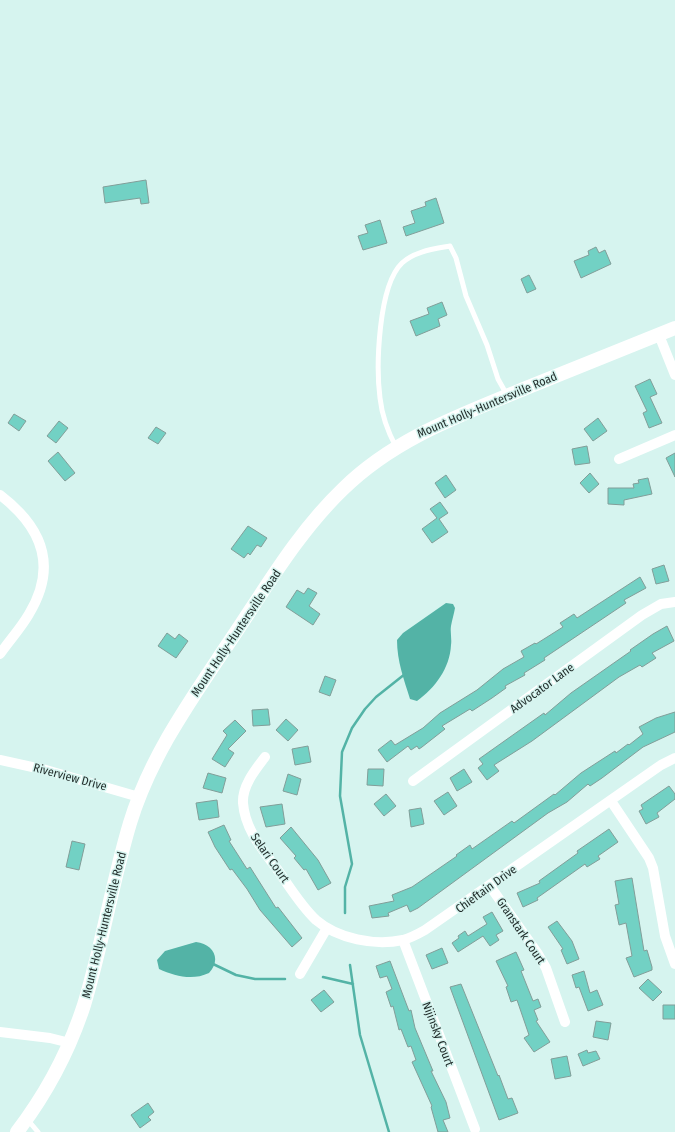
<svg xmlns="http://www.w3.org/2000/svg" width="675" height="1132" font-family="'Fira Sans Condensed',sans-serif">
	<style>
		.water { fill: #53b3a6 }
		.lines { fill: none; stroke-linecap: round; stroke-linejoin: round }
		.stream { stroke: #53b3a6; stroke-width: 2.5 }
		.building { fill: #72d1c4; stroke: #829e99 }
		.service { stroke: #fff; stroke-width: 5 }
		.minor { stroke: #fff; stroke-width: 10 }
		.secondary { stroke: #fff; stroke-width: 14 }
		.labels { text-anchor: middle; stroke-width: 3; stroke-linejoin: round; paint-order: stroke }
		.street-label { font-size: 12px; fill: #1f2a28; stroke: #d6f4ef }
	</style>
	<rect width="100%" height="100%" fill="#d6f4ef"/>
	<path class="water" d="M446 603 453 604 455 608C454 614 452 620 451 626 450 632 452 639 451 645 450 668 435 688 417 701L410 699C404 680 397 661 397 640L403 633Z
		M196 942C213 944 222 959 209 973 192 981 175 976 159 969L157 960 165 951Z"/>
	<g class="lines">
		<path class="stream" d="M345 913V887L352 864 340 796 342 752 352 728 365 709 376 697 405 674
			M211 963 236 975 255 979H285
			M350 965 360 1035 389 1132
			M323 977 353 984"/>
	</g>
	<path class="building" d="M146 180 149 203 141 204 140 198 105 203 103 187Z
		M436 198 444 223 406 236 403 227 415 223 411 211 426 206 425 202Z
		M380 220 387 243 363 250 358 236 368 233 365 225Z
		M596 247 599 253 605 250 611 264 581 278 574 261 589 255 588 251Z
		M529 275 536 289 527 293 521 279Z
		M442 302 447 315 438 319 440 326 416 336 410 321 429 314 427 308Z
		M650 379 657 394 650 397 662 423 649 428 643 413 647 411 635 386Z
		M14 414 26 421 19 431 8 423Z
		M598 418 607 431 593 441 584 429Z
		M59 421 68 428 56 443 47 436Z
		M156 427 166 433 158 444 148 438Z
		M587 446 590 463 575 465 572 449Z
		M58 452 75 473 65 481 48 461Z
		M675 453V477L666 458Z
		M590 473 599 484 589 493 580 483Z
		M446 475 456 490 445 498 435 483Z
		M648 478 652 494 624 500V505L608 504V488H634L633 484 639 483 638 480Z
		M440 502 448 513 439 519 448 532 432 543 422 529 437 518 430 509Z
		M248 526 267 538 261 547 257 545 250 555 248 553 244 558 231 549Z
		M664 565 669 581 656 584 652 569Z
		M640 577 646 588 624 600 626 603 544 658 545 660 524 673 525 675 505 686 506 688 492 698 472 711 470 709 442 726 445 729 422 747 419 749 417 746 411 750 408 746 387 762 378 750 391 740 395 745 423 728 440 713 477 690 503 669 524 657 521 651 535 643 536 644 563 627 560 623 574 614 577 618Z
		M308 588 317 593 309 606 320 614 313 625 286 607 297 590 304 594Z
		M667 626 674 641 652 653 656 658 642 667 640 665 619 677 532 741 494 765 499 771 487 780 478 768 483 764 479 759 544 713 545 715 571 693 631 651 630 650 653 634Z
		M167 633 175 639 179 634 188 641 176 658 158 646Z
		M325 676 336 680 330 696 319 692Z
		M268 709 270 725 253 726 252 710Z
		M675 712V732L643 747 602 778 590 786 588 784 567 802 548 813 418 908 410 912 407 905 388 913 389 916 372 918 369 906 394 901 392 895 412 887 457 856 456 855 470 845 472 849 512 821 514 823 554 794 555 795 581 773 615 751 616 753 628 744 629 745 643 734 639 727 656 718Z
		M286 719 298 730 288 741 276 730Z
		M235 720 246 731 228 749 234 753 225 767 212 759 227 735 223 731Z
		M308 746 311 762 295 765 292 749Z
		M368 769H384L383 786 367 785Z
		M464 769 472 782 457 791 450 778Z
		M208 773 226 778 222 793 203 788Z
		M288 774 301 779 297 795 283 791Z
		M669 786 675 794V799L657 813 659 817 646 824 639 811 643 809 641 805Z
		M448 792 457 806 444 815 434 801Z
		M386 794 396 806 384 816 374 804Z
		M217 800 219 817 199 820 196 803Z
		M282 804 285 824 266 827 260 807Z
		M421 808 424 824 411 827 409 810Z
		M224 825 231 840 229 841 247 869 250 867 276 908 278 907 302 938 292 947 260 910 247 889 232 869 230 870 215 847 208 832Z
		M291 827 318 860 331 883 318 890 306 869 304 870 294 858 296 856 280 838Z
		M609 829 618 842 598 856 600 859 587 867 585 864 537 898 538 900 523 907 517 893 540 883 539 881 578 853 577 851Z
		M72 841 85 844 79 870 66 867Z
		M632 878 644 951 647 950 652 967V970L634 977 626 958 632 956 626 923 619 925 615 905 619 904 615 881Z
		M492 912 503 931 496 935 499 940 490 946 483 936 458 952 452 943 459 938 458 936 465 931 468 936 487 924 483 917Z
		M557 921 572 941 579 959 567 964 561 950 563 949 548 927Z
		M442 948 448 963 432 969 426 955Z
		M516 952 524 970 521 971 533 1001 538 999 541 1007 534 1010 538 1020 536 1021 550 1042 534 1052 524 1038 529 1035 517 1000 511 1002 506 987 508 986 496 961Z
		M390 961 409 1011 411 1010 415 1028 433 1071H431L446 1102 450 1118 443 1120 448 1132H438L431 1107 432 1106 412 1062 416 1060 411 1046 408 1047 401 1029 399 1030 393 1006 391 1007 386 992 392 989 387 976 380 978 376 966Z
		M584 971 590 993 597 990 603 1005 588 1011 579 987 576 988 572 975Z
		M648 979 662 992 653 1001 639 988Z
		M461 984 498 1076 499 1075 508 1099 512 1098 518 1113 499 1120 450 987Z
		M324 990 334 1002 321 1012 311 1000Z
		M663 1005H675V1019H663Z
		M596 1021 611 1023 608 1040 593 1037Z
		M587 1050 588 1053 596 1051 600 1059 583 1066 578 1054Z
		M567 1056 571 1076 555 1079 551 1059Z
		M148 1103 154 1112 148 1117 151 1120 140 1128 131 1115Z"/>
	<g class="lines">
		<path class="service" d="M396 447C388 432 382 416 380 398 376 367 378 286 402 263 415 251 434 249 450 246L456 258 466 296 487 345 498 379 507 395
			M27 1119 38 1132"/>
		<path class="minor" d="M659 335 675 375
			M619 459 675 435
			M0 495C42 527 58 566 29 614 21 628 9 641 0 654
			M265 757C255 770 242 786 243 803 245 829 262 849 277 869 289 886 301 906 316 920 338 939 375 946 403 940 410 938 418 934 425 930L661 765 675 758
			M0 760 46 770 139 797
			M413 781 642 615 661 604 675 602
			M611 801 649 858 653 868 665 936 675 964
			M490 886 538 954 546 968 565 1022
			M403 940 475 1129
			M300 974 327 928
			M0 1032 50 1038 70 1043"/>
		<path class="secondary" d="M17 1132C46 1094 69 1051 84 1005 102 946 112 883 130 823 150 757 190 701 228 644 264 591 297 533 343 489 395 438 461 415 526 388 576 368 625 348 675 328"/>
	</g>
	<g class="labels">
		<g class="street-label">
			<text transform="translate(487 405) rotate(-23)" y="4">Mount Holly-Huntersville Road</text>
			<text transform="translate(236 633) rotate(-56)" y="4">Mount Holly-Huntersville Road</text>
			<text transform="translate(542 688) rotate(-36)" y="4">Advocator Lane</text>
			<text transform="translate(70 777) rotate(15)" y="4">Riverview Drive</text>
			<text transform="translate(270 858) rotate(55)" y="4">Selari Court</text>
			<text transform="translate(486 889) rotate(-36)" y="4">Chieftain Drive</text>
			<text transform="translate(104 925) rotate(-76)" y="4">Mount Holly-Huntersville Road</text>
			<text transform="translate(521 931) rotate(56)" y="4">Granstark Court</text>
			<text transform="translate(438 1034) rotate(69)" y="4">Nijinsky Court</text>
		</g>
	</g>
</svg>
